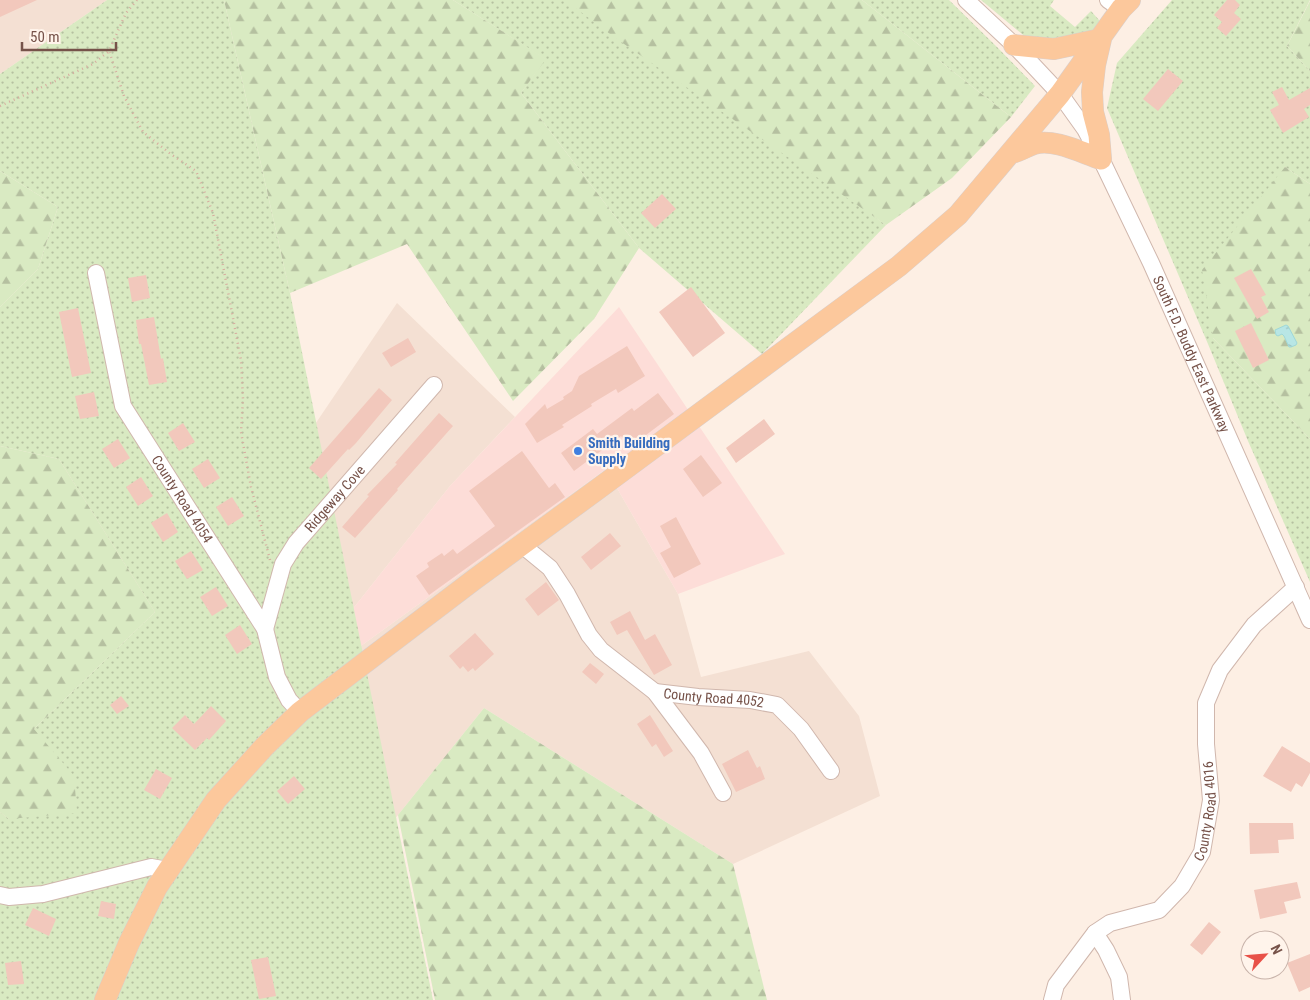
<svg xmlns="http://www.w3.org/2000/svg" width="1310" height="1000" font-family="'Roboto Condensed',sans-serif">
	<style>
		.residential { fill: #f4e0d3 }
		.commercial { fill: #fdddd8 }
		.grass { fill: url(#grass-dots) }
		.forest { fill: url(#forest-firs) }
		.water { fill: url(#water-ripples); stroke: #9fd8d8 }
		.building { fill: #f2c8bc }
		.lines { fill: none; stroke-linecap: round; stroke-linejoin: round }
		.minor-casing { stroke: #d0b7ad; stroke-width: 18 }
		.major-casing { stroke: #d9cfcc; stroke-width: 22 }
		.path { stroke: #d7ab9f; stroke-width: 2.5; stroke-dasharray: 1 4; stroke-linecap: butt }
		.minor { stroke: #fff; stroke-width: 16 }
		.major { stroke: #fcc89c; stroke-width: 21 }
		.shop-dot { fill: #3f7fe0; stroke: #fff4eb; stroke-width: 2 }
		.labels { text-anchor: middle; stroke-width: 4.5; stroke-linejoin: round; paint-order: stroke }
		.street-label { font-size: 14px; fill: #765249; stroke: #fff4eb }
		.shop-label { font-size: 14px; font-weight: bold; fill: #366cbe; stroke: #fff4eb; text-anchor: start }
	</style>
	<defs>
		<pattern id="grass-dots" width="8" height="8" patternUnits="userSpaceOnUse" patternTransform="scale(1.25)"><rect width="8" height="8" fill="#d9eac2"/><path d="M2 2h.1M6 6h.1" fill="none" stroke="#b5c0a0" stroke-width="1.8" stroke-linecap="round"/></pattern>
		<pattern id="forest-firs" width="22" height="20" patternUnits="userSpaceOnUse" patternTransform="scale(1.25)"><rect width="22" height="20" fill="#d9eac2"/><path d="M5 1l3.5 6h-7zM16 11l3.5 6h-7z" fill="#b5c0a0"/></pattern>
		<pattern id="water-ripples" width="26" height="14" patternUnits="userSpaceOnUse" patternTransform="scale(1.25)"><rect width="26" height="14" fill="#b8e6e5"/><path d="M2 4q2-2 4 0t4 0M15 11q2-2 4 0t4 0" fill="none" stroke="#9abdbc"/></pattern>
	</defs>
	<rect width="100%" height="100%" fill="#fdefe4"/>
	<path class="residential" d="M0 0H107L0 74Z
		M397 303 515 417 450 486 333 634 347 656 606 469 678 594 701 677 809 651 859 716 880 796 733 864 484 708 333 896 0 1000V743L41 745 171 638 59 459 251 519Z"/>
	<path class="commercial" d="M619 307 785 554 678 594 606 469 347 656 333 634 450 486Z"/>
	<path class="grass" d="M107 0H224L290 293 433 1000H0V812L9 819 41 745 34 729 155 612 59 459 0 446V307L38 269 58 207 0 171V74Z
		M453 0H578L886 225 762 354 639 248 521 93 545 59Z
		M862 0H949L997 47 1035 86 1011 117Z
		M981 0H1054L1050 6 1075 27 1091 11 1099 20 1098 32 1054 45 1028 39Z
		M1172 0H1310L1287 46 1310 71V184L1285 167 1213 338 1310 439V582L1248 441 1208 344 1107 108 1117 63Z"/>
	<path class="forest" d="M224 0H453L546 59 521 93 639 248 594 319 513 401 407 244 290 293Z
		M565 0H862L1011 117 952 178 886 225 614 37Z
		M1310 1V71L1287 46Z
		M1285 167 1310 184V439L1213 338 1202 270Z
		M0 171 58 207 38 269 0 307Z
		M0 446 59 459 155 612 34 729 74 776 77 813 9 819 0 812Z
		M484 708 733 864 767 1000H435L398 815Z"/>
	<path class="water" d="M1286 325 1288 326 1297 343 1296 345 1291 347H1289L1284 336 1282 334 1278 336 1276 335 1275 330Z"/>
	<path class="building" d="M0 0H37L0 17Z
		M1227 0H1235L1240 5 1234 13 1241 19 1226 36 1217 28 1222 22 1214 15Z
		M1168 69 1183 81 1158 111 1143 99Z
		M1282 87 1289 100 1310 88V105L1304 109 1309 117 1283 133 1270 110 1279 105 1272 92Z
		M662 194 676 209 655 228 641 213Z
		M1251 269 1266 295 1261 297 1269 312 1257 319 1234 278Z
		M146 275 150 298 132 302 128 278Z
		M691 287 725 333 693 357 659 312Z
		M78 308 91 373 72 377 59 312Z
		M154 317 161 359 163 358 167 382 149 385 141 344H139L136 320Z
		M1251 323 1269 360 1253 368 1235 331Z
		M408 338 416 352 391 367 382 353Z
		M627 346 645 376 618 393 616 389 591 404 592 406 562 425 564 427 537 443 525 424 545 404 547 409 564 399 563 397 572 391 579 376Z
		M379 388 392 400 356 443 349 450 348 449 321 479 309 468Z
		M94 392 99 416 80 419 75 396Z
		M658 393 674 414 630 447 621 436 574 471 561 453 593 429 597 434 632 408 634 411Z
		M439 413 453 426 397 489 398 490 355 538 342 527 369 496 367 495 397 464 395 463Z
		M764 419 775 434 736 463 726 448Z
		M183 423 195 442 179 451 168 433Z
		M118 439 130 458 114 468 102 449Z
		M522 451 549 488 555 483 565 497 429 595 416 576 429 567 427 563 442 553 444 556 453 549 457 554 495 526 469 491Z
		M701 455 722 483 703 497 683 469Z
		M208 459 220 478 204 488 192 469Z
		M141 477 153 496 138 506 126 487Z
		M232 497 244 516 228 526 216 507Z
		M167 513 178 532 163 542 151 523Z
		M676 517 701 564 674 578 660 553 671 547 660 526Z
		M610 533 621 546 591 570 581 557Z
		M191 551 203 570 187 579 175 561Z
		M546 582 559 600 538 616 525 599Z
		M216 587 228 606 212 616 200 597Z
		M630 611 645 640 655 634 672 665 654 675 627 630 617 635 610 622Z
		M240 625 252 644 237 654 225 635Z
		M475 633 494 654 475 671 473 668 468 672 463 666 460 669 449 656Z
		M590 663 604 674 596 684 582 672Z
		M121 696 129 706 117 714 110 705Z
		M211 706 226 721 209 740 207 738 195 750 172 728 185 715 194 724Z
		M650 715 673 751 664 757 656 744 652 747 637 724Z
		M1282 746 1310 763V773L1302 787 1296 783 1291 792 1263 776Z
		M748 750 757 768 760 766 765 779 736 792 722 764Z
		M156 769 172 778 160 799 144 790Z
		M294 776 305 789 288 804 277 791Z
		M1249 823H1293L1294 839 1278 840 1279 853 1250 854Z
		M1297 882 1301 898 1284 902 1287 913 1260 919 1254 890Z
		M101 901 116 904 114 919 98 916Z
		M33 908 56 919 49 936 25 925Z
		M1209 922 1221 932 1202 955 1190 945Z
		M1310 954V987L1299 992 1287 963Z
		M268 957 276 996 259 999 251 960Z
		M21 961 24 984 8 985 5 963Z"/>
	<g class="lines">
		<g class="minor-casing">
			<g id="minor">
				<path id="s1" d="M966 0 1014 45 1060 94 1085 129 1101 159 1151 263 1310 620"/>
				<path d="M1108 0 1121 9"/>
				<path id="s2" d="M96 273 123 406 265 629 277 677 289 700 300 712"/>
				<path d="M522 545 550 568 567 594 589 635 601 650 655 692 701 753 723 793"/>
				<path id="s3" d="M265 629 283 564 296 543 434 385"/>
				<path id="s4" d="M655 692 698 697 750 700 777 705 801 729 831 771"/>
				<path d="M0 895 9 897 43 894 151 867 168 870"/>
				<path d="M1052 1000 1056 985 1095 933"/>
				<path id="s5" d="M1122 1000 1119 977 1106 950 1095 933 1110 923 1159 910 1182 886 1202 852 1211 800 1206 744V703L1220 670 1254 625 1296 587"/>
			</g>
		</g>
		<g class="major-casing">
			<path id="major" d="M1012 153C1019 151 1026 147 1034 144 1054 138 1082 153 1101 159L1099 135 1093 112 1092 92 1095 65 1101 39 1054 49 1014 45
				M105 1000 129 943 157 887 216 800 265 746 300 712 475 579 602 486 899 266 958 215 1060 94 1121 9 1130 0"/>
		</g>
		<path class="path" d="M137 0 126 13 109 51 124 96 143 132 172 155 196 171 213 213 241 360 243 399 241 432 251 487 270 560
			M0 106 93 64 109 51"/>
		<use href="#minor" class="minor"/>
		<use href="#major" class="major"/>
	</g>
	<circle class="shop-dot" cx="578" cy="451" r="5"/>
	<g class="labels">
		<g class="street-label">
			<text dy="5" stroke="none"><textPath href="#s1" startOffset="425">South F.D. Buddy East Parkway</textPath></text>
			<text dy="5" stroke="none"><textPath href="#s2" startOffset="246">County Road 4054</textPath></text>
			<text dy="5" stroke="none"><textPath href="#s3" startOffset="151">Ridgeway Cove</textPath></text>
			<text dy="5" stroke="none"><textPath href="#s4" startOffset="59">County Road 4052</textPath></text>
			<text dy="5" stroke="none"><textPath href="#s5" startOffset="256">County Road 4016</textPath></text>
		</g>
		<g class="shop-label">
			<text x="588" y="448">Smith Building<tspan x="588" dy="16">Supply</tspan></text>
		</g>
	</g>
	<g transform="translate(1265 955) rotate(64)"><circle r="24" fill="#fff4eb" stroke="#c8b3aa"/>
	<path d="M0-4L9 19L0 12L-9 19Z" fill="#e85148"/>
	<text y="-8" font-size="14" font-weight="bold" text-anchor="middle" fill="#765249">N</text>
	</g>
	<path d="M22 42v8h94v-8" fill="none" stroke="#765249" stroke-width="2.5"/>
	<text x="30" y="42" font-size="15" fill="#765249" stroke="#fff4eb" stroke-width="4" paint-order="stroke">50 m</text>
</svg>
